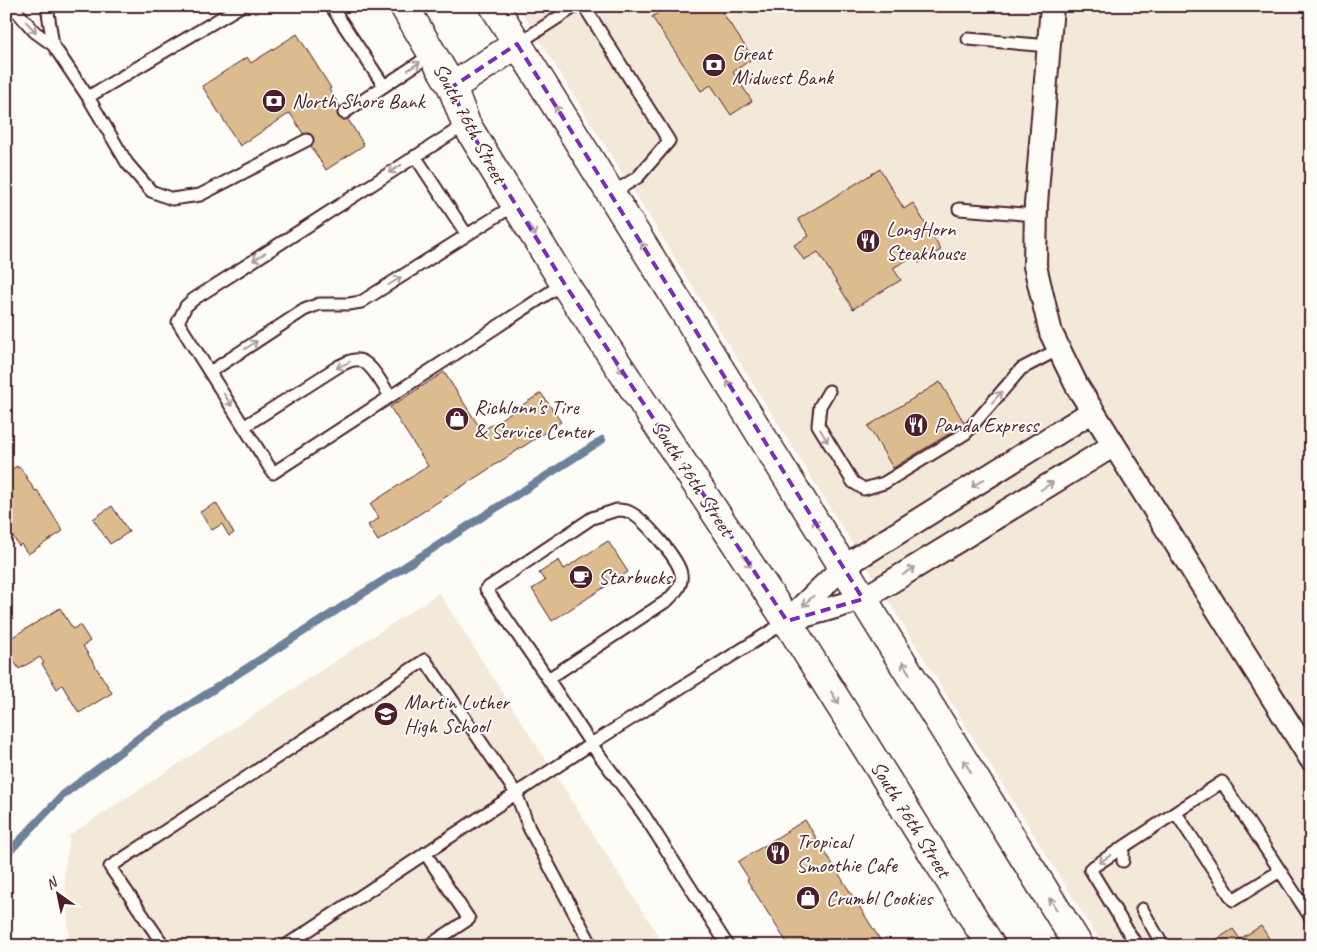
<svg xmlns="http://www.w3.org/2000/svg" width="1317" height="952" font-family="Caveat,sans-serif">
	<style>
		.built { fill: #f3e9d8 }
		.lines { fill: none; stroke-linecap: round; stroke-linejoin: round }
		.stream { stroke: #6d829a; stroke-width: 8 }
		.building { fill: #dcbc8f; stroke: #4a1f2b }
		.service-casing { stroke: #4a1f2b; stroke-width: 15 }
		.minor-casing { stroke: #4a1f2b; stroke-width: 26 }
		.secondary-casing { stroke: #4a1f2b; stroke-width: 31 }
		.service { stroke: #fdfcf7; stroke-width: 11 }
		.minor { stroke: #fdfcf7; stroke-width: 22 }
		.secondary { stroke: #fdfcf7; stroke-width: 28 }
		.oneway { stroke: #ac999b }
		.marked { fill: none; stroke: #7b2cbf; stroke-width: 4; stroke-dasharray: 10 6; stroke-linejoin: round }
		.labels { text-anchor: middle; stroke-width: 4; stroke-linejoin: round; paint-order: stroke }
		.poi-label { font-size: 21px; fill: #4a1f2b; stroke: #fdfcf7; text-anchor: start }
		.street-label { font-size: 21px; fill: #4a1f2b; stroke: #fdfcf7 }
	</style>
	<rect width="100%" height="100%" fill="#fdfcf7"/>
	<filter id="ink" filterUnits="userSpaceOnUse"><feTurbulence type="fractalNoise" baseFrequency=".02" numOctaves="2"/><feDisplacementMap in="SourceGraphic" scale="10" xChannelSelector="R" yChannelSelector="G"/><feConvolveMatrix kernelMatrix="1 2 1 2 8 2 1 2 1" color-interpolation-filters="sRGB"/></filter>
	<g filter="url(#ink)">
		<path class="built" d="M518 6H1311V946H1103Z
			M439 593 665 946H70L64 874 70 835Z"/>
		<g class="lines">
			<path class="stream" d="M6 855 64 794 144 734 602 440"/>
		</g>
		<path class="building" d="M667 6H718L753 58 733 72 752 101 731 115 711 85 701 91 652 17Z
			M297 34 331 88 329 89 364 145 326 170 290 113 240 146 202 86 247 57 251 63Z
			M880 169 904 209 913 203 941 250 919 263 914 256 893 268 901 280 853 309 818 252 804 260 794 245 809 236 798 219Z
			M444 372 482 431 541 393 561 422 378 541 368 525 379 518 370 504 428 466 390 407Z
			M940 382 965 424 893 468 868 426Z
			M17 466 18 468 20 467 35 491 37 490 63 531 28 554 21 544 19 546 6 526V473Z
			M216 503 234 533 229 536 222 524 212 530 200 512Z
			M112 506 129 532 110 544 93 519Z
			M608 541 628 572 552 621 532 589 545 581 539 573 559 560 564 569Z
			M60 608 73 629 80 625 90 641 83 646 112 693 79 713 62 685 57 689 42 664 44 663 40 657 19 669 6 648V641Z
			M805 820 884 946H789L747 880 749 879 738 862Z
			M1261 926 1274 946H1206L1233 929 1240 939Z"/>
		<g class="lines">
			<g class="service-casing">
				<path id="service" d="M12 6 35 32 53 45 88 97 127 163 151 191 172 199 200 195 307 140
					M47 6 53 45
					M331 6 384 86
					M584 6 669 141 638 177 611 194
					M968 39 1049 46
					M517 44 576 6
					M88 97 241 6
					M344 113 432 54
					M466 124 194 299 186 306 178 322 273 473 564 283
					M415 156 467 235
					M959 209 1036 215
					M210 372 304 310 319 304H349L361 302 516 204
					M829 391 820 406 818 425 853 482 864 489 884 483 966 433 1021 369 1059 349
					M245 426 339 366C344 364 350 360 355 360 369 357 383 386 390 396
					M617 510C621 510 625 510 629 512 642 517 679 559 681 574 683 586 675 592 668 600L548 679 486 589 592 518Z
					M548 679 591 744 644 815 728 946
					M1176 813 1233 900 1280 871
					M425 853 469 919 428 946
					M1123 861V847
					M1142 909 1163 946
					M164 946 110 867 425 660 516 793 529 828 592 946
					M285 946 591 744 787 621
					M1137 946 1090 869 1222 782 1311 918"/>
			</g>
			<g class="minor-casing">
				<path id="minor" d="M1052 6 1036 204 1035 266 1051 333 1077 386 1311 759
					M1093 411 843 567 787 621 863 599 1114 445"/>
			</g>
			<g class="secondary-casing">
				<path id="secondary" d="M404 6 452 87 466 124 564 283 787 621 991 946
					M494 6 1079 946
					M452 87 517 44"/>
			</g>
			<use href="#service" class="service"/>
			<use href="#minor" class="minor"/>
			<use href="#secondary" class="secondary"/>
		</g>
		<defs><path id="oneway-shaft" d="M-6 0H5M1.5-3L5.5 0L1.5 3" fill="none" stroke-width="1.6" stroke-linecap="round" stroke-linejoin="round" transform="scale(1.25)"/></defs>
		<g class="oneway">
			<use href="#oneway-shaft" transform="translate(31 27) rotate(46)"/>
			<use href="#oneway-shaft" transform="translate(414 66) rotate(-33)"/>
			<use href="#oneway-shaft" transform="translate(559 112) rotate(-122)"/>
			<use href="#oneway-shaft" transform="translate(395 169) rotate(147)"/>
			<use href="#oneway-shaft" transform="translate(532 230) rotate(58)"/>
			<use href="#oneway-shaft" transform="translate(645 249) rotate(-122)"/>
			<use href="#oneway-shaft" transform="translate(259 257) rotate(147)"/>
			<use href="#oneway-shaft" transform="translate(395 281) rotate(-32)"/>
			<use href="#oneway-shaft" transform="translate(251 345) rotate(-34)"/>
			<use href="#oneway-shaft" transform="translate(343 365) rotate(155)"/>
			<use href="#oneway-shaft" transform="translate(620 367) rotate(57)"/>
			<use href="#oneway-shaft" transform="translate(731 387) rotate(-122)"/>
			<use href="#oneway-shaft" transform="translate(997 397) rotate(-49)"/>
			<use href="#oneway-shaft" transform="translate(228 400) rotate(57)"/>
			<use href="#oneway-shaft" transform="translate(824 436) rotate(59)"/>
			<use href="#oneway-shaft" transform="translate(978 483) rotate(148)"/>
			<use href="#oneway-shaft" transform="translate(1047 486) rotate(-32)"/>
			<use href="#oneway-shaft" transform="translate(817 525) rotate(-122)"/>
			<use href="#oneway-shaft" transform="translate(747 561) rotate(57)"/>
			<use href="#oneway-shaft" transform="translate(909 571) rotate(-32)"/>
			<use href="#oneway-shaft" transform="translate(808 601) rotate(136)"/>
			<use href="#oneway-shaft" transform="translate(906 668) rotate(-122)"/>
			<use href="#oneway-shaft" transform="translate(835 698) rotate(58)"/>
			<use href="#oneway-shaft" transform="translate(967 766) rotate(-122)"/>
			<use href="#oneway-shaft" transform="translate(1105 859) rotate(147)"/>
			<use href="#oneway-shaft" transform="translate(1053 904) rotate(-122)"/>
		</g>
	</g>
	<path class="marked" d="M517 44 863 599 787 621 564 283 466 124 452 87Z"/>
	<defs>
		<g id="bank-disc" transform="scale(1.25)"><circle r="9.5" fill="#4a1f2b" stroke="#fdfcf7"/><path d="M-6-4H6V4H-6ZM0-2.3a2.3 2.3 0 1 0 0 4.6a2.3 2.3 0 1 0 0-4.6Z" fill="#fff"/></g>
		<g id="restaurant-disc" transform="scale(1.25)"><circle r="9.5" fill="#4a1f2b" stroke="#fdfcf7"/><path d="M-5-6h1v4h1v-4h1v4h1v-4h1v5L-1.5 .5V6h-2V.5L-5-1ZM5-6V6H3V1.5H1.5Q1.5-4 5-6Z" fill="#fff"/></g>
		<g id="shop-disc" transform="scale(1.25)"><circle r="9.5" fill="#4a1f2b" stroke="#fdfcf7"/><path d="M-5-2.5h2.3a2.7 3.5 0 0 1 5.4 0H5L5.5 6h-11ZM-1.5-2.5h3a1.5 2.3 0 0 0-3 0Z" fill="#fff"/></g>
		<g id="cafe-disc" transform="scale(1.25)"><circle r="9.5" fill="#4a1f2b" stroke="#fdfcf7"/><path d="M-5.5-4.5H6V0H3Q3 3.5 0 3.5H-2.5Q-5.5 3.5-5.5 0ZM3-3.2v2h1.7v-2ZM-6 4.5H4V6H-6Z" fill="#fff"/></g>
		<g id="school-disc" transform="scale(1.25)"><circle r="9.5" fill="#4a1f2b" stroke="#fdfcf7"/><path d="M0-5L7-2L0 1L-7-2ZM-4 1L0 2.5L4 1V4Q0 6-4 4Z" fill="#fff"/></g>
	</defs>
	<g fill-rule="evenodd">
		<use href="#bank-disc" x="714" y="65"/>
		<use href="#bank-disc" x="274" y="101"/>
		<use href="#restaurant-disc" x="868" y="241"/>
		<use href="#shop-disc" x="457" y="419"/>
		<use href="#restaurant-disc" x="916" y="425"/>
		<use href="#cafe-disc" x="581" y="577"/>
		<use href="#school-disc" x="386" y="714"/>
		<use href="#restaurant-disc" x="778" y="853"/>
		<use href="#shop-disc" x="808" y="898"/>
	</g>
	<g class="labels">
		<g class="poi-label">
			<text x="732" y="60">Great<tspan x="732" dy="24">Midwest Bank</tspan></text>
			<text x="292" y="108">North Shore Bank</text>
			<text x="886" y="236">LongHorn<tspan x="886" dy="24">Steakhouse</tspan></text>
			<text x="474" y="414">Richlonn's Tire<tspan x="474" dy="24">&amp; Service Center</tspan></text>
			<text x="934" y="432">Panda Express</text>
			<text x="598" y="584">Starbucks</text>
			<text x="404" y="709">Martin Luther<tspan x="404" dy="24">High School</tspan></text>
			<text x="796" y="848">Tropical<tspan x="796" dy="24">Smoothie Cafe</tspan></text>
			<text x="826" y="905">Crumbl Cookies</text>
		</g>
		<g class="street-label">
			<text transform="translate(470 123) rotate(62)" y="7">South 76th Street</text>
			<text transform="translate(693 478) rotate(57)" y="7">South 76th Street</text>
			<text transform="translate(911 819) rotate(58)" y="7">South 76th Street</text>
		</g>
	</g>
	<rect width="1317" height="952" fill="none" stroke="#fdfcf7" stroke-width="25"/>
	<rect x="12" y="12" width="1292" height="927" fill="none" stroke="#4a1f2b" stroke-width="2" filter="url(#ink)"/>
	<g transform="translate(58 894) rotate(327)" stroke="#fdfcf7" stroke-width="4" paint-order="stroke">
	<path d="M0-4L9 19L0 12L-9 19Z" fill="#4a1f2b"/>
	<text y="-8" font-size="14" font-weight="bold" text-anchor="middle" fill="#4a1f2b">N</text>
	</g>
</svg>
